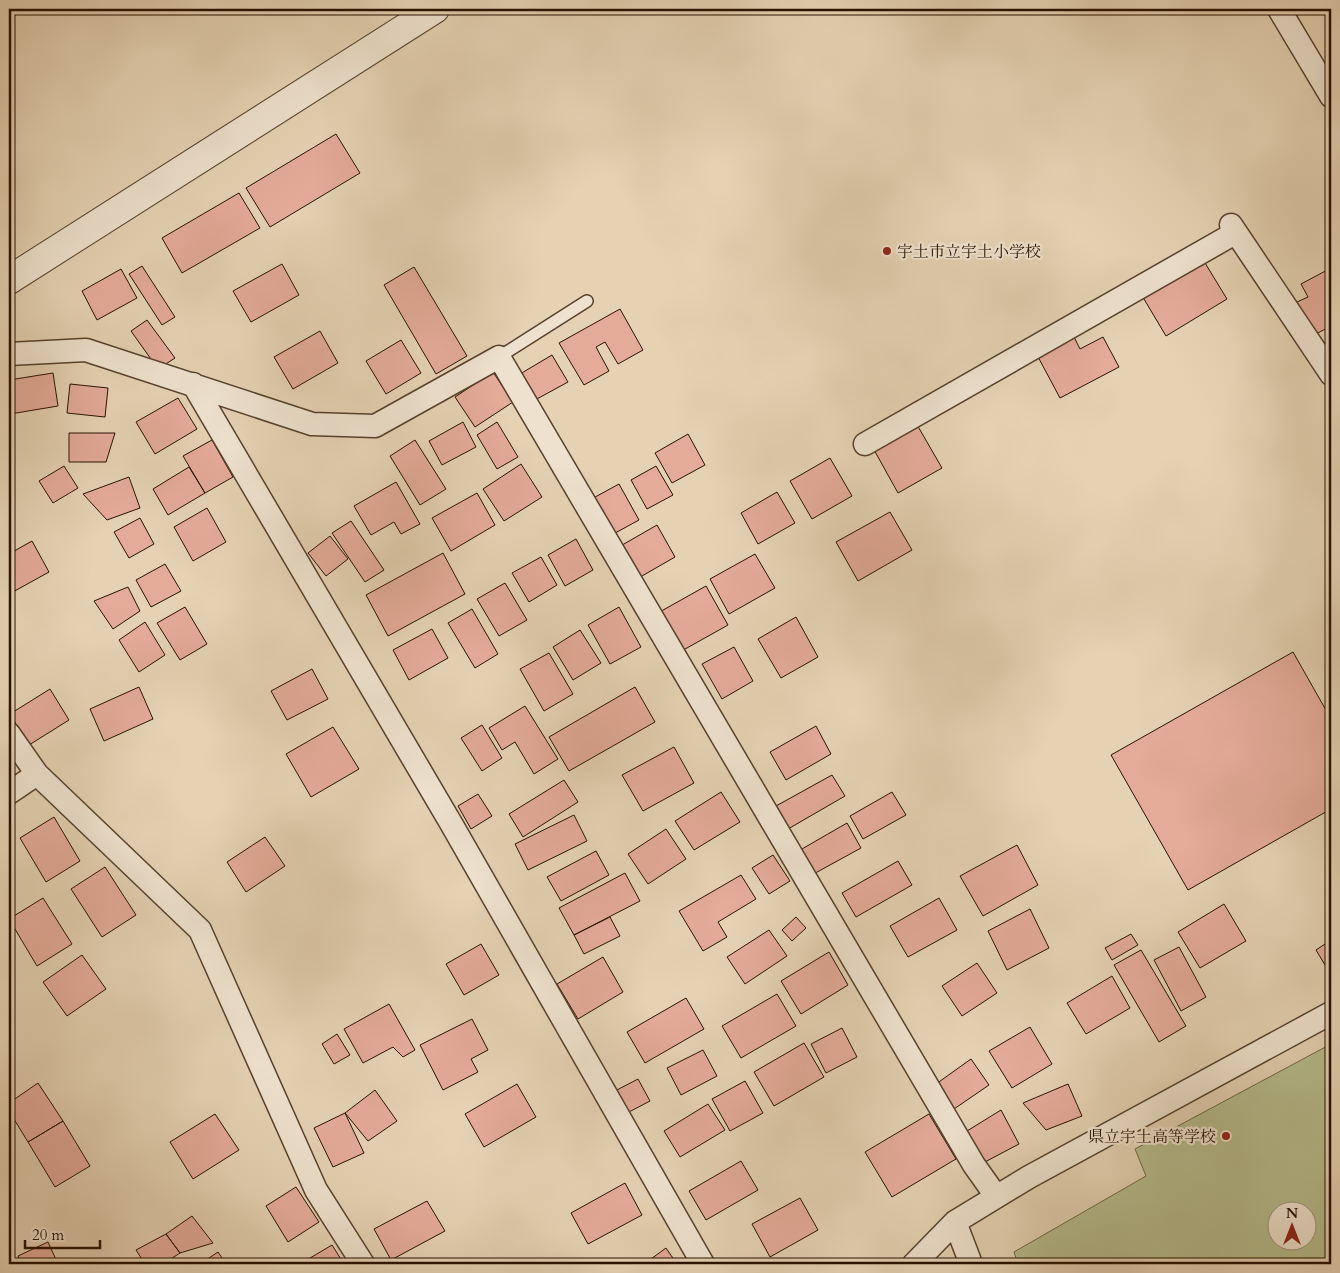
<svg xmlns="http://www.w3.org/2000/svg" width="1340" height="1273" font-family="Cardo,'Noto Serif JP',serif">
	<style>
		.green { fill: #b5bb8c; stroke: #6e6646; fill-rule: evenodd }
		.building { fill: #e4ab99; stroke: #281100 }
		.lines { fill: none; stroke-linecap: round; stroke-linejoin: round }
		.service-casing { stroke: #57412d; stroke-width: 14 }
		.minor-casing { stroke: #57412d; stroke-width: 25 }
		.tertiary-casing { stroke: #57412d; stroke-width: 30 }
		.service { stroke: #eee2ce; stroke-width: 11 }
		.minor { stroke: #eee2ce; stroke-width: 22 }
		.tertiary { stroke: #eee2ce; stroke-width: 28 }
		.poi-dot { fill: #8f2418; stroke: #eee2ce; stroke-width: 2 }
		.labels { text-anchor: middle; stroke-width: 4.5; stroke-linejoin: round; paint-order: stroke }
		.poi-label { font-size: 16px; fill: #281100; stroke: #eee2ce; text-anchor: start }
	</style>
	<rect width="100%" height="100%" fill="#e5d2b3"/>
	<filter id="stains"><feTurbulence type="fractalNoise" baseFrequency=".004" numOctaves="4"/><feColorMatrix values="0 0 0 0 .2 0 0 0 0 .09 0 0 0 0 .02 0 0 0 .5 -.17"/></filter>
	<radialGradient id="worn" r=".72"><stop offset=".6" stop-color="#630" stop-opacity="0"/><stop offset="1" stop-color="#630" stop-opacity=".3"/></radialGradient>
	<path class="green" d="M1331 1044V1264H1018L1014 1252 1146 1176 1135 1149ZM1278 1210H1308V1240H1278Z"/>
	<path class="building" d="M336 134 360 173 270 227 246 188Z
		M239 193 260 228 182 273 162 238Z
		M1202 258 1227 299 1166 336 1141 294Z
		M282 264 299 295 251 322 233 291Z
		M142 266 175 317 162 325 129 274Z
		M414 267 467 356 436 374 384 285Z
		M1331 268V326L1314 335 1297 302 1308 297 1301 284Z
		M121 269 137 298 97 320 82 291Z
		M620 309 643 350 618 364 605 342 596 347 609 371 584 385 559 343Z
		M147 320 175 358 158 369 131 331Z
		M320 331 338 363 293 389 274 357Z
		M1073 335 1080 349 1103 337 1119 367 1060 398 1037 355Z
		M401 340 421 373 386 394 366 361Z
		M552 355 568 382 535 400 520 374Z
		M493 372 513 402 475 427 455 397Z
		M53 373 58 406 10 414 9 380Z
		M70 384 108 388 105 417 67 413Z
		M178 398 197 429 155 454 136 422Z
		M463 422 476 447 442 465 429 441Z
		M497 422 518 457 497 469 477 435Z
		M916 423 942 468 898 493 873 448Z
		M69 433H115L106 462H69Z
		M688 434 705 465 672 483 655 453Z
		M212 440 233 477 205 493 183 456Z
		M415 440 446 489 420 505 390 456Z
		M830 458 852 496 812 519 790 481Z
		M521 464 542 497 504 521 483 489Z
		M64 466 78 488 53 503 39 481Z
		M656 466 673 495 647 509 631 480Z
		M189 467 205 493 168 515 153 489Z
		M129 477 140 508 107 520 83 494Z
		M396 482 420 524 401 534 394 522 371 535 354 506Z
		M619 484 639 520 606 538 586 502Z
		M777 492 795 523 758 544 741 513Z
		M477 493 495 525 451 551 432 518Z
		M207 508 226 542 193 561 174 527Z
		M890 512 912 550 858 581 836 542Z
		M140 518 154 544 129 558 114 532Z
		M351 521 384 570 365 582 332 533Z
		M657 525 675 557 635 580 617 548Z
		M330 536 348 559 326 576 308 553Z
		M576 539 593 570 565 586 548 555Z
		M32 541 49 572 11 593 9 588V554Z
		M443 553 465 594 388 636 366 595Z
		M755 554 775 588 729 614 710 579Z
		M541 557 557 585 529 602 512 573Z
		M165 564 181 591 151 607 136 580Z
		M505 583 527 620 499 636 477 599Z
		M706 586 728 625 678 653 656 614Z
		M128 587 140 611 113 629 94 601Z
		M185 607 207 644 180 660 157 623Z
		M619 607 641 647 610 664 588 625Z
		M472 609 498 654 475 668 448 623Z
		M796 617 818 657 781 678 758 639Z
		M145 622 165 655 139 672 119 640Z
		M432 629 448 658 409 680 393 650Z
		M580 630 601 663 573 680 553 647Z
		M734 647 753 681 722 699 702 664Z
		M1293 652 1331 719V809L1188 890 1111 755Z
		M549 653 573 694 544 711 520 669Z
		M312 669 328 699 287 720 271 691Z
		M139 687 153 719 104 741 90 709Z
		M635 687 655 722 569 771 549 737Z
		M50 689 69 720 29 745 10 714Z
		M525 706 558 759 534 774 515 742 502 750 489 728Z
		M482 725 502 758 482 771 461 738Z
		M816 726 831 754 786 780 770 752Z
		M333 727 359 769 311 797 286 754Z
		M674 747 694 783 643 811 622 775Z
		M832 775 845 796 788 829 776 806Z
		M564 780 578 802 523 837 509 814Z
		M721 792 740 822 694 850 675 821Z
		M892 792 906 815 863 839 850 816Z
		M478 794 492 816 471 829 458 806Z
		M574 815 587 841 528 870 515 844Z
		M54 817 80 861 46 882 20 838Z
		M847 823 861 848 808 877 795 853Z
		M666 829 686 859 648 884 628 854Z
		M265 837 285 866 246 892 227 862Z
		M1017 845 1038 885 983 916 960 876Z
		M596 851 609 875 561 901 547 877Z
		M773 855 790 881 769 894 752 868Z
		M898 861 912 885 856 917 842 893Z
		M105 867 136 915 102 937 71 889Z
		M625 873 640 901 574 935 559 908Z
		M741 875 756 899 718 922 727 937 703 951 679 911Z
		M43 898 72 944 37 966 9 919Z
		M939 898 957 930 908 957 890 926Z
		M1224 904 1246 941 1200 968 1178 932Z
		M1030 909 1049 948 1007 970 988 931Z
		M610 917 620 936 584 954 574 935Z
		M796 917 806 928 792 941 782 930Z
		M769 930 787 956 745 984 727 957Z
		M1131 934 1138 945 1112 960 1105 948Z
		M1331 940V975L1316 950Z
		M481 944 499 975 464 995 446 964Z
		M1179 947 1206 997 1181 1011 1154 960Z
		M1141 950 1186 1026 1159 1042 1114 965Z
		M829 952 848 985 801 1014 781 981Z
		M82 955 106 989 67 1016 43 982Z
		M603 957 623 992 578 1019 557 984Z
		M977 963 997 993 962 1016 942 986Z
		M1112 976 1130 1008 1086 1034 1067 1003Z
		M777 994 796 1026 741 1058 722 1026Z
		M686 998 704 1029 645 1063 627 1032Z
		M389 1004 415 1050 403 1057 393 1047 363 1063 344 1029Z
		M472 1019 488 1050 471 1059 478 1072 443 1090 420 1045Z
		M1030 1027 1052 1064 1012 1088 989 1051Z
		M842 1028 857 1057 826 1073 811 1044Z
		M337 1034 350 1055 334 1064 322 1044Z
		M804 1043 824 1077 774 1106 754 1072Z
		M703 1050 717 1076 681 1095 667 1068Z
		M971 1059 989 1085 954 1109 936 1084Z
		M638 1079 650 1101 627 1113 615 1091Z
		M745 1081 763 1113 730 1131 712 1099Z
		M38 1083 63 1121 28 1142 9 1111V1103Z
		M517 1084 536 1117 484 1147 465 1114Z
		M1068 1084 1082 1116 1046 1130 1023 1103Z
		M375 1090 397 1121 368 1141 345 1113Z
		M708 1104 725 1130 680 1157 664 1131Z
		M1001 1110 1019 1144 983 1163 967 1131Z
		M345 1113 364 1153 333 1167 314 1128Z
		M215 1114 239 1150 193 1179 170 1142Z
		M929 1114 956 1159 892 1197 865 1152Z
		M63 1121 90 1166 55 1187 28 1142Z
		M741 1161 758 1190 706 1220 689 1191Z
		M625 1183 642 1215 588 1244 571 1213Z
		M296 1187 319 1222 288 1242 266 1206Z
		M800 1198 818 1230 770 1257 752 1224Z
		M427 1201 445 1231 391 1260 374 1229Z
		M192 1216 213 1243 180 1253 166 1234Z
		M166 1234 180 1253 163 1264H145L136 1250Z
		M48 1242 58 1264H22L18 1256Z
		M332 1245 344 1264H300Z
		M666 1248 677 1264H644Z
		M218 1252 226 1264H200Z"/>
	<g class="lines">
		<g class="service-casing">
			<path id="service" d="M499 357 587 301"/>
		</g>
		<g class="minor-casing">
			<path id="minor" d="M1279 9 1331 96
				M1231 225 1331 374
				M9 354 86 350 312 424 375 426 499 357 974 1165 996 1196
				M193 384 452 825 703 1264
				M865 444 1235 233
				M9 734 37 774 200 930 316 1190 363 1264
				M9 793 37 774
				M955 1222 971 1264
				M914 1264 955 1222 1029 1177 1331 1013"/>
		</g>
		<g class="tertiary-casing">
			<path id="tertiary" d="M9 280 435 9"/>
		</g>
		<use href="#service" class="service"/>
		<use href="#minor" class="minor"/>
		<use href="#tertiary" class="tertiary"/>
	</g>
	<g class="poi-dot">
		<circle cx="887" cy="251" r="5"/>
		<circle cx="1226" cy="1136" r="5"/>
	</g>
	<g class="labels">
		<g class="poi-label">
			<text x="897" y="257">宇土市立宇土小学校</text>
			<text x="1216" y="1142" text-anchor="end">県立宇土高等学校</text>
		</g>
	</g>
	<rect width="1340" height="1273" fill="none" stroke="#e5d2b3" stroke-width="30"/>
	<rect x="10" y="10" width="1320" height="1253" fill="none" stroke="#281100" stroke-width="2.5"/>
	<rect x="15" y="15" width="1310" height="1243" fill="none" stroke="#281100"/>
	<g transform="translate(1292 1226)"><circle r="24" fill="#eee2ce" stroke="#9f8e7c"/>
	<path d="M0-4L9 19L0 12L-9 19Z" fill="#8f2418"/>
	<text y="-8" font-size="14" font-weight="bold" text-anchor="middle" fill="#281100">N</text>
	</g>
	<path d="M25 1240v8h75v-8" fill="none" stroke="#281100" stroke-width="2.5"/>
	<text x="32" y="1240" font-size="15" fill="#281100" stroke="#eee2ce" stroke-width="4" paint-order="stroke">20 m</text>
	<rect width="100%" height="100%" filter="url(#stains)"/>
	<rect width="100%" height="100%" fill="url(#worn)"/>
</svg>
